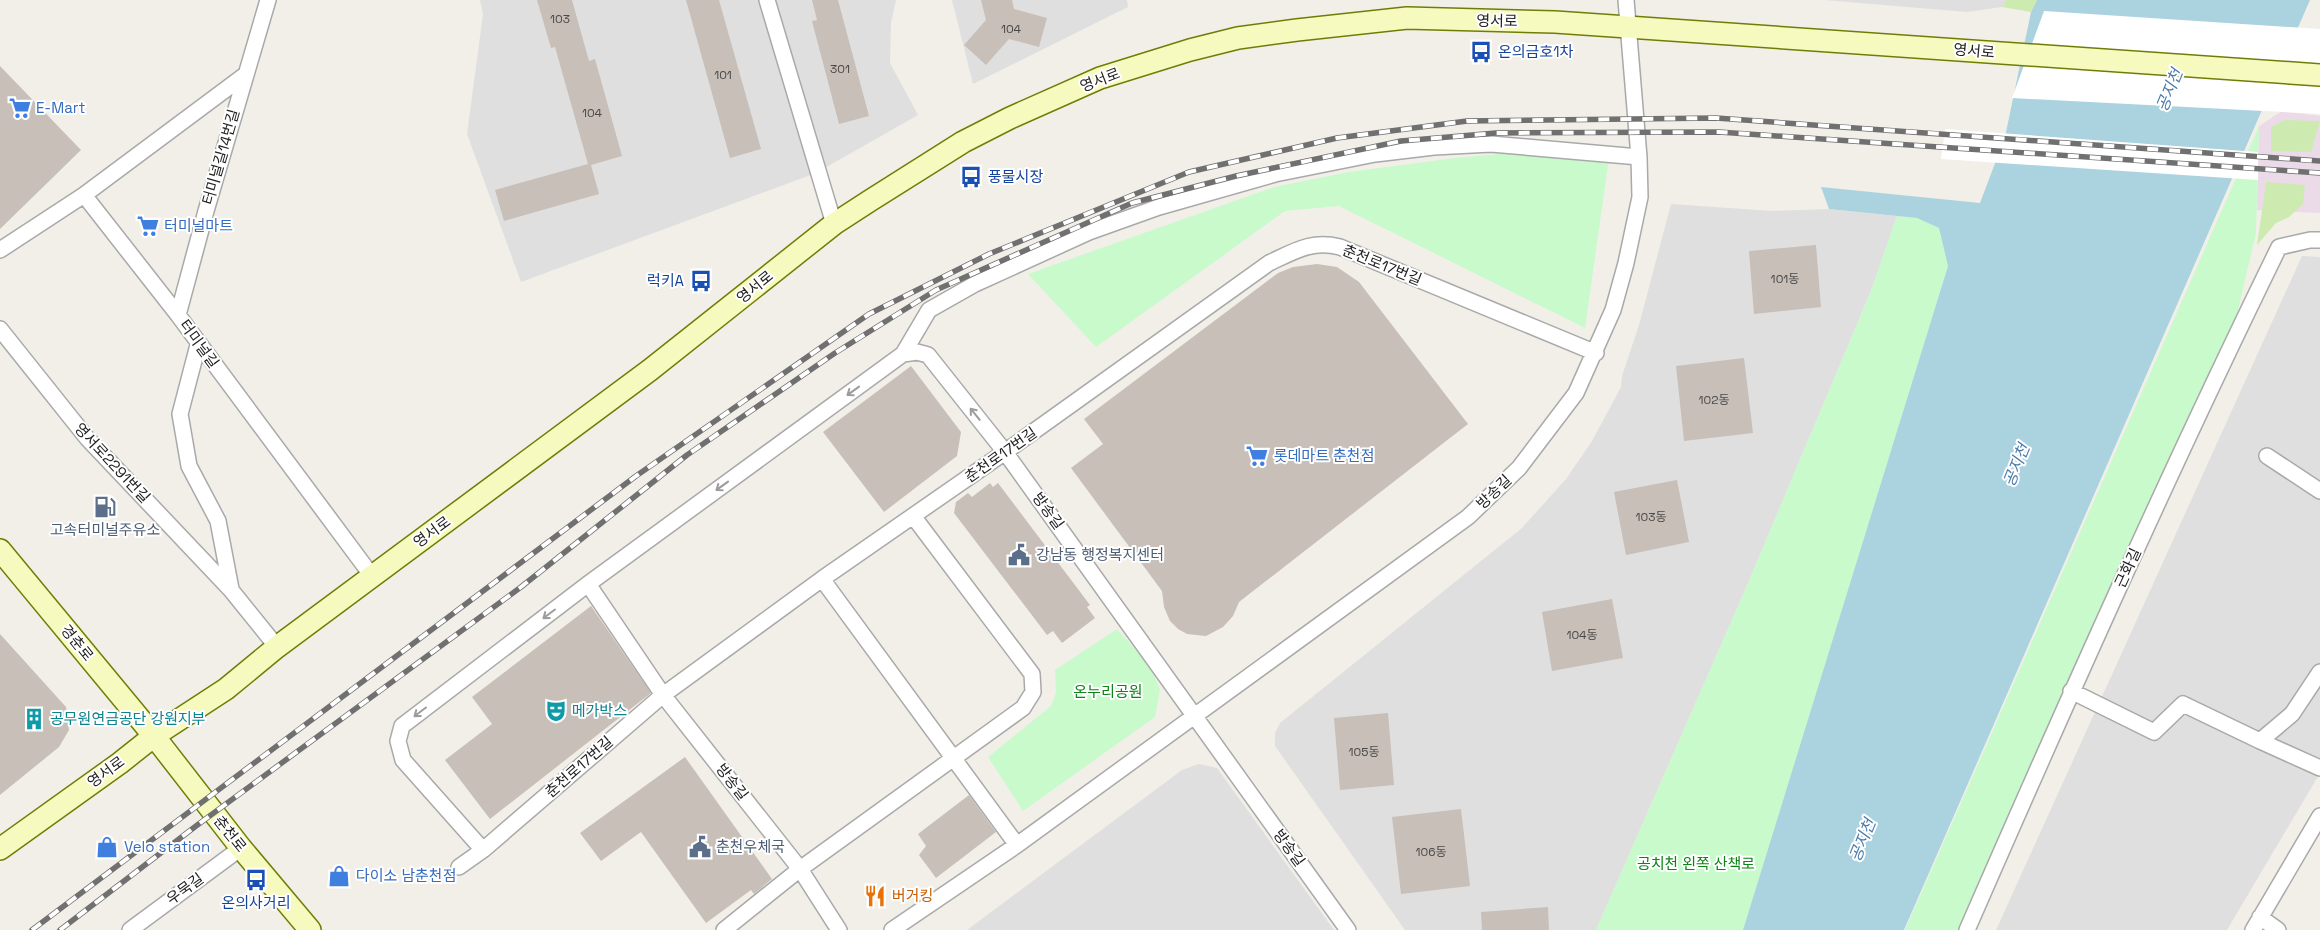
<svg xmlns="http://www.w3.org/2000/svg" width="2320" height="930" font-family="'Space Grotesk','Noto Sans KR',sans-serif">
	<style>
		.residential { fill: #e0dfdf }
		.industrial { fill: #ebdbe8 }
		.grass { fill: #cdebb0 }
		.park { fill: #c8facc }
		.water { fill: #aad3df }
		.pier { fill: #fff }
		.building { fill: #c7bfb8 }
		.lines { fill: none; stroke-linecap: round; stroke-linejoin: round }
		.street-casing { stroke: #a9a9a9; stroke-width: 18 }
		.secondary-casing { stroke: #707d05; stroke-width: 24 }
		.street { stroke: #fff; stroke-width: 15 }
		.secondary { stroke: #f7fabf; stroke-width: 21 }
		.rail-casing { stroke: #707070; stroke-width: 5.5 }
		.rail { stroke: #fff; stroke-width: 4; stroke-dasharray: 11; stroke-linecap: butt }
		.oneway { stroke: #9c9c9c }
		.labels { text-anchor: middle; stroke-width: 4; stroke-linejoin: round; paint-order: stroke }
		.number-label { font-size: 12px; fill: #4b4948 }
		.street-label { font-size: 15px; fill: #222; stroke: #fff }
		.transit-label { font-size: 15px; fill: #164399; stroke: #fff; text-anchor: start }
		.shop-label { font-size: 15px; fill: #366cbe; stroke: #fff; text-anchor: start }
		.service-label { font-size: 15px; fill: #4e5e75; stroke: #fff; text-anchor: start }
		.park-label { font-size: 15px; fill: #0c8416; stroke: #fff }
		.culture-label { font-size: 15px; fill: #0d838f; stroke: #fff; text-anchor: start }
		.food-label { font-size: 15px; fill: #c56008; stroke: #fff; text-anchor: start }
		.water-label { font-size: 16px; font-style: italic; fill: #4a7aab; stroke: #fff }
	</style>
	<rect width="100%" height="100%" fill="#f2efe9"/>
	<path class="residential" d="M480 0H896L891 23 890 63 918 115 816 173 521 282 467 134 483 14Z
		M952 0H1127L1128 7 973 84Z
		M1824 0H2006L2002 7 1967 12Z
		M1671 204 1773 211 1829 209 1897 216 1871 291 1743 595 1596 930H1405L1275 746V733L1280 723 1522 528 1566 479 1592 441 1621 387 1622 376 1639 325Z
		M2302 256 2320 257V773L2227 930H1996Z
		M1199 764 1217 768 1334 930H967L1182 770Z"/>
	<path class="industrial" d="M2282 111 2320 116V213L2257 210 2259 126Z"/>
	<path class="grass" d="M2006 0H2037L2031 12 2002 7Z
		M2285 120 2320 121 2311 152 2271 151V127Z
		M2266 182 2305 185 2303 204 2289 217 2276 223 2257 245Z"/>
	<path class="park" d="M2259 126 2256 233 2228 353 1960 930H1905Z
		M1545 150 1609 158 1585 328 1339 206 1285 211 1096 347 1028 274 1274 187 1349 172 1455 158Z
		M1897 216 1917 218 1939 228 1948 266 1743 930H1596L1743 595 1871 291Z
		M1117 629 1151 667 1160 690 1155 717 1023 811 988 757 1051 706 1056 693 1055 670Z"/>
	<path class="water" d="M2037 0H2310L1904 930H1743L1948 266 1939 228 1917 218 1829 209 1821 187 1980 203 2005 137 2031 12Z"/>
	<path class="pier" d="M2044 11 2320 29V114L2012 98Z
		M1945 129 2258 152V180L1941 159Z"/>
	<path class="building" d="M537 0H572L589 61 595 59 622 156 591 165 599 194 504 221 495 190 588 164 555 47 551 48Z
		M686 0H719L761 149 730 158Z
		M812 0H838L869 116 839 124 812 21 817 20Z
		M981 0H1012L1014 9 1047 18 1039 47 1009 39 986 65 964 45 986 20Z
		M0 66 81 150 0 229Z
		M1816 245 1821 307 1754 314 1749 251Z
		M1317 264 1337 267 1359 282 1468 424 1239 602 1233 616 1223 627 1206 636 1187 634 1178 629 1170 621 1164 607 1162 591 1071 468 1103 444 1084 419 1278 273 1293 267Z
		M1744 358 1753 433 1684 441 1676 366Z
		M911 366 961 432 957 456 884 512 823 432Z
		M1677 480 1689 542 1626 555 1614 492Z
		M990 483 993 487 998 483 1090 605 1087 607 1095 618 1062 643 1053 631 1047 635 954 513 956 502 968 493 972 497Z
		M1612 599 1623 658 1552 671 1542 612Z
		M591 606 651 693 490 819 445 760 492 724 472 697Z
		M0 634 66 707 69 730 59 747 0 795Z
		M1388 713 1394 785 1340 790 1334 718Z
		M685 757 772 879 754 894 751 890 706 923 641 832 601 861 580 833Z
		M969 795 996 832 936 878 919 855 926 846 918 834Z
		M1461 809 1470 886 1401 894 1392 817Z
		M1548 907 1549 930H1482L1481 912Z"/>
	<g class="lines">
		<g class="street-casing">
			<path id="street" d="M767 0 834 224
				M84 195 178 315 372 576
				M0 250 84 195 245 75
				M178 315 206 211 268 0
				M0 329 87 438 231 590 277 647
				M198 345 180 414 189 466 218 521 231 589
				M903 354 929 310 975 284 1089 232 1159 207 1275 174 1375 154 1434 147 1491 144 1639 157
				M2267 456 2320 491
				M822 579 1017 845
				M588 584 663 695 800 869 839 930
				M2320 672 2292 714 2260 741 2320 768
				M2071 691 2154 732 2183 704 2260 741
				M483 850 403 760 398 741 402 726 588 584 903 354 917 352 928 355 1005 452 1348 930
				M459 867 483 850 663 695 822 579 1005 452 1269 263C1295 251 1311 240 1340 247L1596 353
				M2260 917 2278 930
				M130 930 241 848
				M724 930 800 869 1023 708 1033 692 1032 674 913 516
				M892 930 1017 845 1468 517 1519 468 1576 393 1613 310 1626 263 1640 197 1639 157 1626 0
				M1967 930C2067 701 2169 472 2279 247L2310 240H2320
				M2253 930 2320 816"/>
		</g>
		<g class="secondary-casing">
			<path id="secondary" d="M0 550 154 736 241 848 310 930
				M0 849 120 763 154 736 226 689 277 647 650 370 834 224 871 200 963 142 1010 118 1100 78 1190 50 1238 38 1297 30 1407 18 1555 22 2320 75"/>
		</g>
		<use href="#street" class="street"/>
		<use href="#secondary" class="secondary"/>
		<g class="rail-casing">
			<path id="rail" d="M32 930 636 476 869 314 989 254 1189 172 1337 138 1467 121 1716 118 2320 161
				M60 930 196 826 521 587 687 455 835 353 936 290 1132 203 1236 176 1401 141 1496 133 1719 132 2320 173"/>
		</g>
		<use href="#rail" class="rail"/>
	</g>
	<defs><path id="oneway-shaft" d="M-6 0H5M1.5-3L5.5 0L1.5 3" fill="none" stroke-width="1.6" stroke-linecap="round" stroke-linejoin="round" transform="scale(1.25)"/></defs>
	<g class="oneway">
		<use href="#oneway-shaft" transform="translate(853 391) rotate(144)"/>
		<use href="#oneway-shaft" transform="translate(975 414) rotate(-129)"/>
		<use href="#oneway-shaft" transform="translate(722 486) rotate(144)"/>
		<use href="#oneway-shaft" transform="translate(549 614) rotate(143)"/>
		<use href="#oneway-shaft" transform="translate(420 712) rotate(143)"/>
	</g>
	<defs>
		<g id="bus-bare" transform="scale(1.725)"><path d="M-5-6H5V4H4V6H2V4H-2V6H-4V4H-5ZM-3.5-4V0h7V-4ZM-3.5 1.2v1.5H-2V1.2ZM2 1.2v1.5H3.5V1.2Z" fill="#1a4fb4" stroke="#fff" stroke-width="2.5" paint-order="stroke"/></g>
		<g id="supermarket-bare" transform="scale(1.725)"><path d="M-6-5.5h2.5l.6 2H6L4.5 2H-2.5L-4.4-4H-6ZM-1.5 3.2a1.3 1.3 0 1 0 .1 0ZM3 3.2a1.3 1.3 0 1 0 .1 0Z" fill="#3f7fe0" stroke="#fff" stroke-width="2.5" paint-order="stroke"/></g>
		<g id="fuel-bare" transform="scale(1.725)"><path d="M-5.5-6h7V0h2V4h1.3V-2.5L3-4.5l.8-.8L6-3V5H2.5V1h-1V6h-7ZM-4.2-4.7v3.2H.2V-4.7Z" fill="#5c6f8a" stroke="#fff" stroke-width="2.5" paint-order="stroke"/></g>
		<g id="civic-bare" transform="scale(1.725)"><path d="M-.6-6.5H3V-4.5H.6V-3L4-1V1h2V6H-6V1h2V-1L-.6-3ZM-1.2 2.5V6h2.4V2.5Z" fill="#5c6f8a" stroke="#fff" stroke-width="2.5" paint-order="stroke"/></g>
		<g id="theatre-bare" transform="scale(1.725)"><path d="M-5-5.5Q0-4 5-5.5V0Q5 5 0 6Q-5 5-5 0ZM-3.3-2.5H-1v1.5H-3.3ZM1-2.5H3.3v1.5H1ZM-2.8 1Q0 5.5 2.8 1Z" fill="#0f9aa8" stroke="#fff" stroke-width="2.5" paint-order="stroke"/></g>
		<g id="building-bare" transform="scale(1.725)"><path d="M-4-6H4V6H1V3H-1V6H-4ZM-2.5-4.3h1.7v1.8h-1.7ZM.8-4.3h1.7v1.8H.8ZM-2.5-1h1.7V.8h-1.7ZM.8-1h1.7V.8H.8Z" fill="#0f9aa8" stroke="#fff" stroke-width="2.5" paint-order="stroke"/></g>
		<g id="shop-bare" transform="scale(1.725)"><path d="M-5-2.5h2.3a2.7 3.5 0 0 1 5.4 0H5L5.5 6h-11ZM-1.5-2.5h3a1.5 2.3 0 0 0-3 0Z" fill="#3f7fe0" stroke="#fff" stroke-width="2.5" paint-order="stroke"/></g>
		<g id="restaurant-bare" transform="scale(1.725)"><path d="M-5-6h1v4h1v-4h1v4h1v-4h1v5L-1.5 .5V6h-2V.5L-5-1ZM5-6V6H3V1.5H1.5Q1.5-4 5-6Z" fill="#e8710a" stroke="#fff" stroke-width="2.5" paint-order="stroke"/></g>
	</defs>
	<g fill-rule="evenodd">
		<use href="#bus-bare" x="1481" y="52"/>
		<use href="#supermarket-bare" x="20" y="108"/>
		<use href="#bus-bare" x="971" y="177"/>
		<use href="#supermarket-bare" x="148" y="226"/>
		<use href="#bus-bare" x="701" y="281"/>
		<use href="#supermarket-bare" x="1257" y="456"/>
		<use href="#fuel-bare" x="105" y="507"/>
		<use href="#civic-bare" x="1019" y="555"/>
		<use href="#theatre-bare" x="556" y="711"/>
		<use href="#building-bare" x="34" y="719"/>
		<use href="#shop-bare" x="107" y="847"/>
		<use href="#civic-bare" x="700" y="847"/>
		<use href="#shop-bare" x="339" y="876"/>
		<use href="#bus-bare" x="256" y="880"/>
		<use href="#restaurant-bare" x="875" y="896"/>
	</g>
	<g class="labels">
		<g class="number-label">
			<text x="560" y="23">103</text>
			<text x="1011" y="33">104</text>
			<text x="840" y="73">301</text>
			<text x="723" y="79">101</text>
			<text x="592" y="117">104</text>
			<text x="1785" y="283">101동</text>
			<text x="1714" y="404">102동</text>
			<text x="1651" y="521">103동</text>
			<text x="1582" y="639">104동</text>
			<text x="1364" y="756">105동</text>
			<text x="1431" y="856">106동</text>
		</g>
		<g class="street-label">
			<text transform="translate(1497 21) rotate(1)" y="5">영서로</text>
			<text transform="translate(1974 51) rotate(5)" y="5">영서로</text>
			<text transform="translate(1100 80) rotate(-21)" y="5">영서로</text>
			<text transform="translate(221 157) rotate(-74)" y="5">터미널길14번길</text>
			<text transform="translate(1382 265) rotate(22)" y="5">춘천로17번길</text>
			<text transform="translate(755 287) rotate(-39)" y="5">영서로</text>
			<text transform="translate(199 344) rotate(54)" y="5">터미널길</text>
			<text transform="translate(1001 455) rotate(-35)" y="5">춘천로17번길</text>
			<text transform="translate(112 463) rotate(47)" y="5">영서로2291번길</text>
			<text transform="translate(1494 492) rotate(-44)" y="5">방송길</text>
			<text transform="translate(1048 511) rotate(54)" y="5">방송길</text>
			<text transform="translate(432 532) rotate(-36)" y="5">영서로</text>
			<text transform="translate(2128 568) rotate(-65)" y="5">근화길</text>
			<text transform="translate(77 643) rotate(51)" y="5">경춘로</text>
			<text transform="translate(579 767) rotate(-41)" y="5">춘천로17번길</text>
			<text transform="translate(106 772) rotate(-36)" y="5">영서로</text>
			<text transform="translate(732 782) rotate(52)" y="5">방송길</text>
			<text transform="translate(230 834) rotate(51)" y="5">춘천로</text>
			<text transform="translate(1289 848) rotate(54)" y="5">방송길</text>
			<text transform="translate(185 889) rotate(-36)" y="5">우묵길</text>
		</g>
		<g class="transit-label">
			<text x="1498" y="57">온의금호1차</text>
			<text x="988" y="182">풍물시장</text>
			<text x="684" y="286" text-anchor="end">럭키A</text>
			<text x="256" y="908" text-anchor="middle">온의사거리</text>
		</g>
		<g class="shop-label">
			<text x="36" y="113">E-Mart</text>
			<text x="164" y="231">터미널마트</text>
			<text x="1274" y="461">롯데마트 춘천점</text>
			<text x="124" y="852">Velo station</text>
			<text x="356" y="881">다이소 남춘천점</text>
		</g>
		<g class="service-label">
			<text x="105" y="535" text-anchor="middle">고속터미널주유소</text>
			<text x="1036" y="560">강남동 행정복지센터</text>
			<text x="716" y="852">춘천우체국</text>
		</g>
		<g class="park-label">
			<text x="1108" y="697">온누리공원</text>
			<text x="1696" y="869">공치천 왼쪽 산책로</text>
		</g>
		<g class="culture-label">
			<text x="572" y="716">메가박스</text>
			<text x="50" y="724">공무원연금공단 강원지부</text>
		</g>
		<g class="food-label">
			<text x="892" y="901">버거킹</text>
		</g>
		<g class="water-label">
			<text transform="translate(2169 90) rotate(-68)" y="6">공지천</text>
			<text transform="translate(2016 465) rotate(-68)" y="6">공지천</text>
			<text transform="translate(1862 840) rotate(-68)" y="6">공지천</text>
		</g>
	</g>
</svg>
